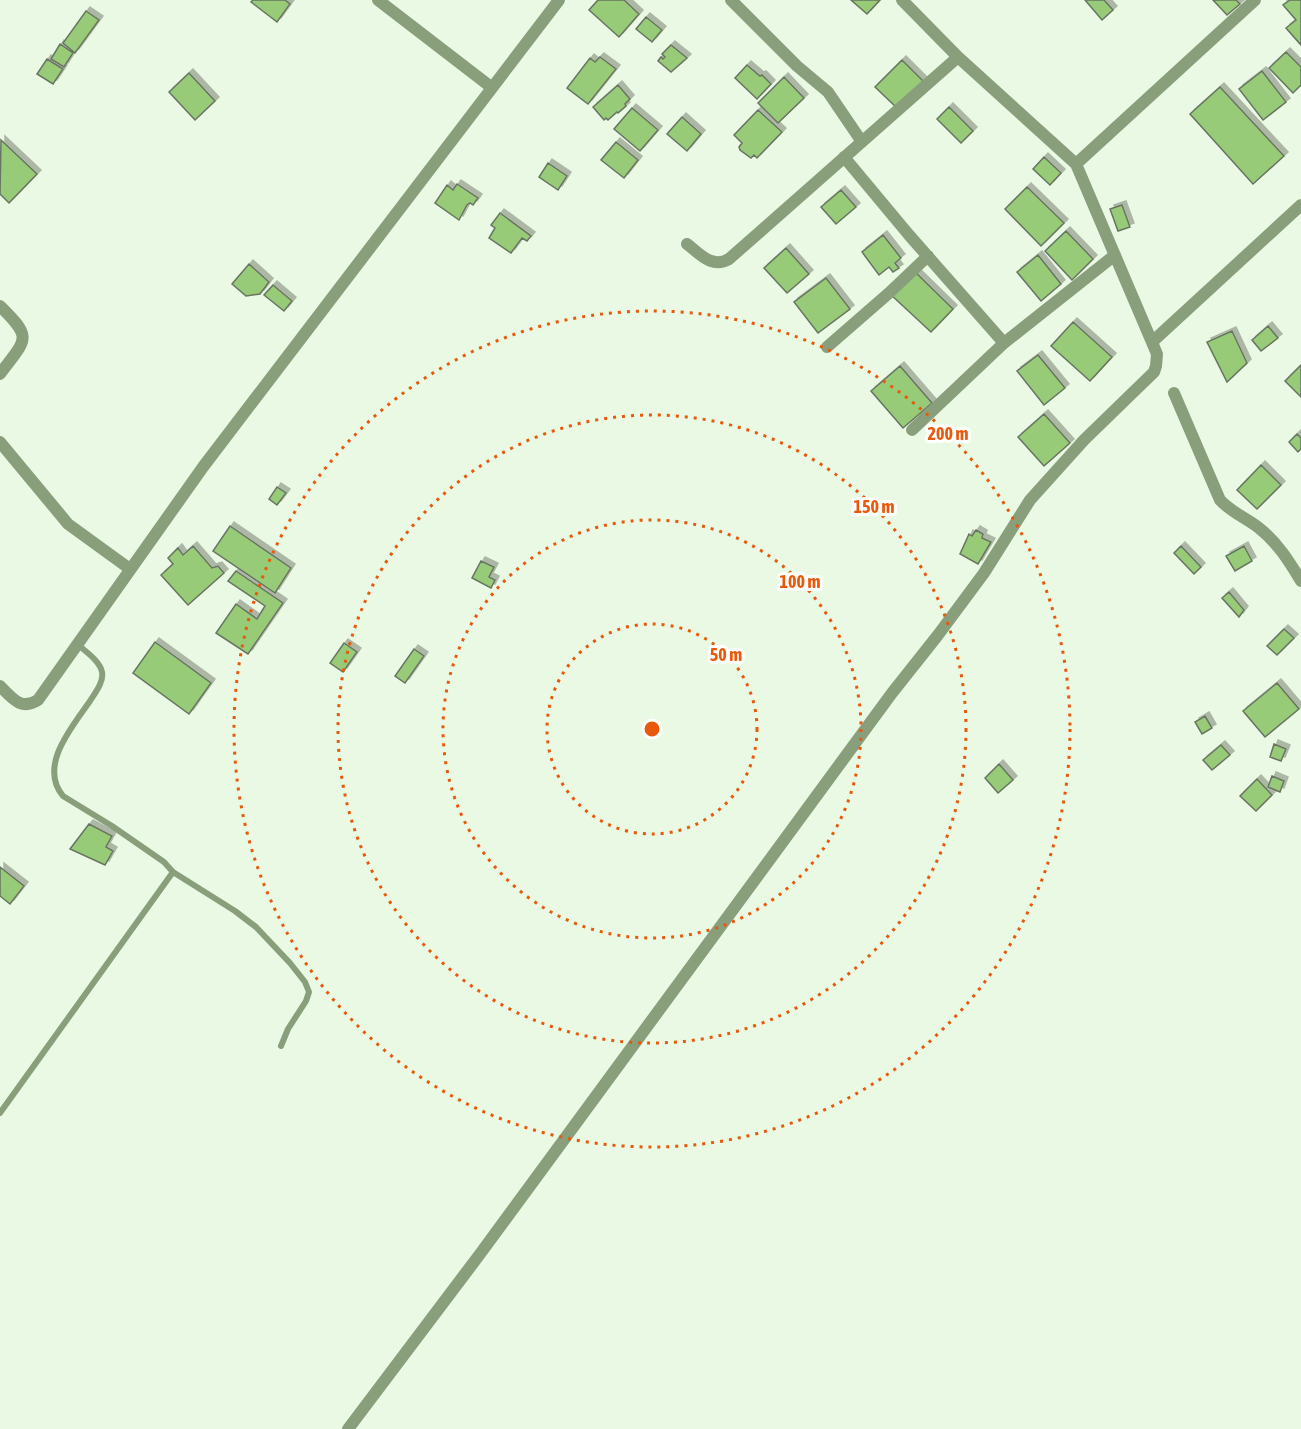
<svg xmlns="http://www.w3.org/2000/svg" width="1301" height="1429" font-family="'Asap Condensed',sans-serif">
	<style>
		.building { fill: #97cb78; stroke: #677461; stroke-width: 1.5; filter: url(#shadow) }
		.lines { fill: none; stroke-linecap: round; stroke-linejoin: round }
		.service { stroke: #899f7c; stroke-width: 6 }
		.minor { stroke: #899f7c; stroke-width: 12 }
		.ring { fill: none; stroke: #e8590c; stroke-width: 3; stroke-dasharray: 3 6 }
		.centre { fill: #e8590c; stroke: #fff; stroke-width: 3 }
		.ring-label { font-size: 18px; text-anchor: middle; font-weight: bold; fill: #e8590c; stroke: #fff; stroke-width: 6; stroke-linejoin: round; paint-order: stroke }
	</style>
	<defs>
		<filter id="shadow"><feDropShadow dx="4" dy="-4" stdDeviation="0" flood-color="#0004"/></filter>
	</defs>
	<rect width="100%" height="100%" fill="#eaf9e3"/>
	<path class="building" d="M253 0H285L290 4 277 22 251 2Z
		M598 0H624L639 14 619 37 589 10Z
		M851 0H880L867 14Z
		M1085 0H1104L1113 10 1102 20Z
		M1213 0H1236L1240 4 1227 15Z
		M1290 0H1301V45L1286 28 1296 20 1283 5Z
		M86 11 99 20 75 53 63 43Z
		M646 17 662 30 652 42 636 29Z
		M60 44 73 53 64 67 51 59Z
		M671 45 687 58 671 72 658 61 661 57 663 59 665 57 662 54Z
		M1286 52 1301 67V85L1293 93 1269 68Z
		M600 57 616 69 588 104 567 88 590 58 595 62Z
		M47 59 63 69 53 84 37 74Z
		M902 60 924 82 897 108 875 87Z
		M747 65 760 76 762 75 771 84 757 99 735 78Z
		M1262 71 1286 102 1263 120 1239 89Z
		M189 73 215 101 195 120 169 92Z
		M784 77 804 98 778 123 758 103Z
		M618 85 630 99 625 104 626 106 618 113 617 112 608 120 606 118 604 120 593 107Z
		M1220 87 1284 156 1253 184 1190 114Z
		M949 107 973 131 961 143 937 119Z
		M632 108 658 130 640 151 614 129Z
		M758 110 782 132 757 158 754 155 751 158 740 150 739 147 742 143 734 135Z
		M682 117 701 134 687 151 667 134Z
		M1 140 37 174 9 203 0 194Z
		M616 142 638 160 624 178 601 160Z
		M1044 157 1061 173 1050 185 1033 169Z
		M548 163 567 176 558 190 539 177Z
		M457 184 478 198 473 205 470 203 467 205 459 220 435 203 447 185 453 190Z
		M1027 187 1064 223 1041 246 1005 209Z
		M841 190 856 207 836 224 821 207Z
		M1122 205 1130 227 1118 231 1110 209Z
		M500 213 531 236 527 241 522 238 511 253 489 238 495 228 491 225Z
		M1066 231 1093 259 1072 280 1045 251Z
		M883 235 901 258 895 263 899 268 893 272 889 267 879 275 862 252Z
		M786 248 809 274 787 293 764 268Z
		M1038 255 1061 284 1041 301 1017 272Z
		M249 264 269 282 260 294 246 296 232 284Z
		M912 269 953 309 931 332 889 293Z
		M826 278 850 309 818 333 794 302Z
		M273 285 292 301 284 311 264 295Z
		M1073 322 1112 357 1090 381 1051 346Z
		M1268 326 1278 338 1261 351 1252 340Z
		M1232 331 1247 363 1227 382 1207 342Z
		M1038 355 1065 388 1044 405 1017 371Z
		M1301 365V397L1285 381Z
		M900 366 932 403 903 428 871 391Z
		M1044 414 1070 443 1044 466 1018 437Z
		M1297 434 1301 438V449L1298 452 1289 442Z
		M1261 465 1281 485 1257 509 1237 490Z
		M277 487 286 493 277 505 269 499Z
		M230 526 291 568 275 593 213 551Z
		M976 530 983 534 982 538 991 542 978 564 960 554 969 534 972 536Z
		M193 546 212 568 218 566 224 573 188 605 161 575 173 564 168 558 178 548 183 555Z
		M1181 546 1201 567 1194 574 1174 553Z
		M1244 546 1252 561 1235 571 1226 556Z
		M481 561 494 567 489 577 495 580 491 588 472 578Z
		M236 571 283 603 248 654 216 633 236 604 257 619 265 606 228 581Z
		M1229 592 1244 610 1239 617 1222 598Z
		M1284 629 1294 638 1277 655 1267 646Z
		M155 642 211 683 189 714 133 673Z
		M344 643 357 652 343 672 330 663Z
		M414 649 424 656 405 683 395 676Z
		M1277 683 1299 709 1265 737 1243 711Z
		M1205 716 1212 728 1202 734 1195 722Z
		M1274 744 1286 749 1281 761 1270 757Z
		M1221 745 1230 755 1212 770 1203 760Z
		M999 764 1013 780 998 793 985 778Z
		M1272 776 1284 781 1280 792 1268 787Z
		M1257 779 1272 795 1256 811 1240 796Z
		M89 824 112 836 106 847 113 851 105 865 70 849Z
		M0 867 24 886 10 904 0 896Z"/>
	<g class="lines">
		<path class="service" d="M77 644C85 651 100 661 102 672 104 682 95 693 90 701 72 727 38 766 63 796L112 826 164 862 173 872 235 911 256 927 290 963 305 982 309 992 306 1001 288 1029 281 1046
			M0 1113 173 872"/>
		<path class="minor" d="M378 0 491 87
			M731 0 797 66 828 92 862 142
			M844 157 909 235 1004 343
			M1076 164 1255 0
			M687 244C700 254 712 269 729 259L958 57
			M0 306C34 339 26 339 0 374
			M1152 342 1301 205
			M827 347 889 293 928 256
			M1174 393 1220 500C1231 512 1246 518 1259 528 1277 542 1289 561 1301 581
			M912 430 1004 343 1115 255
			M0 442 68 524 130 569
			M0 686C12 698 21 711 38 700L203 467 559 0
			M348 1429 480 1254 892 693 938 635 984 573 1030 500 1084 440 1154 372 1156 366 1157 354 1076 164 958 57 902 0"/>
	</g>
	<g class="ring">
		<circle cx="652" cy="729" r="105"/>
		<circle cx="652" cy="729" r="209"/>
		<circle cx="652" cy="729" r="314"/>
		<circle cx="652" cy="729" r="418"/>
	</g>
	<circle cx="652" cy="729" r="9" class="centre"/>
	<g class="ring-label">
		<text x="948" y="440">200 m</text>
		<text x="874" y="513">150 m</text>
		<text x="800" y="588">100 m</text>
		<text x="726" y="661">50 m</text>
	</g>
</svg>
